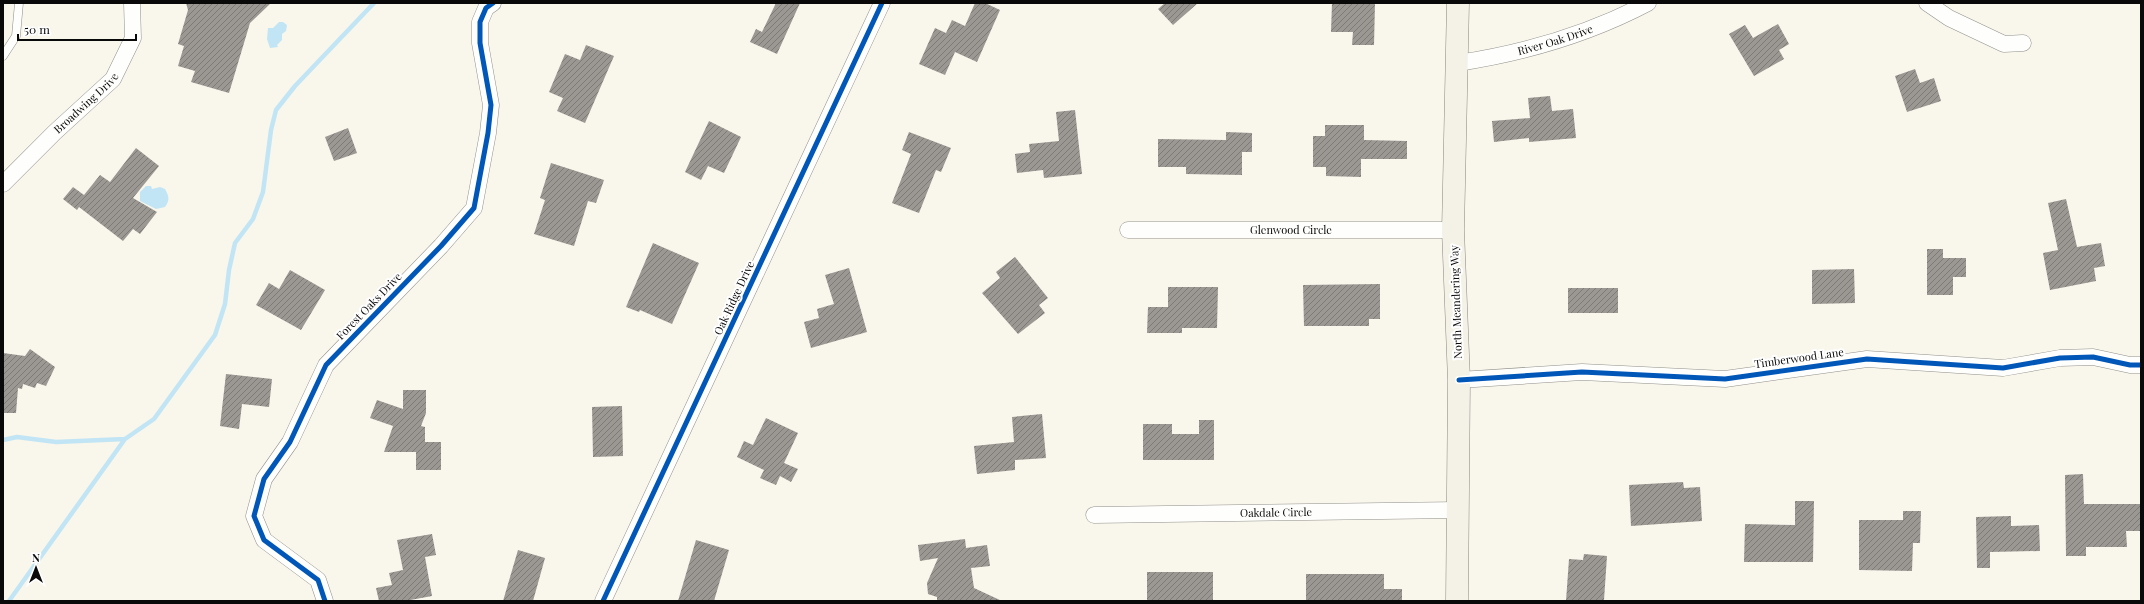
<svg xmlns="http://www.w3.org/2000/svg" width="2144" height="604" font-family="'Playfair Display',serif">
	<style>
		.water { fill: #c1e5f4 }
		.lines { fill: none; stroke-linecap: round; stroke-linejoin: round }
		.stream { stroke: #c1e5f4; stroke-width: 4.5 }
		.building { fill: url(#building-hatch) }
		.lane-casing { stroke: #91908b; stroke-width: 9 }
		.street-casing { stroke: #91908b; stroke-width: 17 }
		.secondary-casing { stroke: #888682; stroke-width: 23 }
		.lane { stroke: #fefefc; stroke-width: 8 }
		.street { stroke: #fefefc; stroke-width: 16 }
		.secondary { stroke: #f4f2e6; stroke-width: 22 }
		.cycleway-casing { stroke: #fff; stroke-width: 8 }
		.cycleway { stroke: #0057b8; stroke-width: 5 }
		.labels { text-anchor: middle; stroke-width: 4; stroke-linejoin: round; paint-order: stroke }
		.street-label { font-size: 11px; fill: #090909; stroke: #fff }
	</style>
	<defs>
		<pattern id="building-hatch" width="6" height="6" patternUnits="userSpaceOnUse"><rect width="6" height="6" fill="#9b9893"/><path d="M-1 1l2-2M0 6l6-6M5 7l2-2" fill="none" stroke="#7d7a76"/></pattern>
	</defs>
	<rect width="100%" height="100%" fill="#f9f6ec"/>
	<path class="water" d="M279 22H283L287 25 286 31 282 34V40L277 45 278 47 270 48 267 39 268 28H273Z
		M146 186H151L152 189 160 187 165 189C169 196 170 200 165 207L156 209 140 201V192Z"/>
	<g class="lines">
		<path class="stream" d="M3 440 17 437 56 442 125 439 154 419 215 335 225 304 229 270 235 243 253 219 263 192 271 130 276 110 295 86 374 3
			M9 601 125 439"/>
	</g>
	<path class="building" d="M186 3H271L250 23 229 93 191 82 195 71 178 66 184 46 178 44 188 10Z
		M776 3H800L777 54 750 42 756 29 762 32Z
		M975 3H985L1000 10 977 62 955 52 945 75 919 64 935 28 946 33 952 20 965 26Z
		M1165 3H1198L1173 25 1158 9Z
		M1332 3H1375L1374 45H1352L1353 32H1331Z
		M1778 24 1789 44 1779 50 1784 59 1754 76 1729 34 1745 25 1753 38Z
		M586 45 614 56 585 123 557 111 563 98 549 92 565 54 580 60Z
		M1915 69 1920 83 1934 78 1941 101 1907 112 1895 76Z
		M1550 96 1552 111 1573 109 1576 138 1529 142V138L1494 142 1492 121 1530 118 1528 98Z
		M1075 110 1082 174 1044 178 1043 170 1017 173 1015 154 1030 152 1029 144 1059 141 1056 112Z
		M709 121 741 137 724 173 708 166 701 180 685 172Z
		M1325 125H1364V140L1407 141V159H1361V177L1326 176V167H1313V136H1325Z
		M348 128 357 153 334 161 325 137Z
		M909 132 951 148 941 172 936 170 919 213 892 203 911 154 902 150Z
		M1226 132 1252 133V152H1242V175L1186 174V167H1158V139L1226 140Z
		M136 148 159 166 133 198 157 212 140 234 133 229 123 241 79 207 77 210 63 199 73 187 84 195 100 175 110 182Z
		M551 163 604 180 596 203 588 201 574 246 534 234 545 200 540 198Z
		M2066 199 2077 247 2101 243 2105 266 2094 268 2096 281 2050 290 2043 253 2058 250 2048 203Z
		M653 243 699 263 672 324 640 310 639 312 626 307Z
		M1927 249H1943V258H1966V277H1953V295H1927Z
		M1015 257 1048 298 1039 305 1045 313 1018 334 982 293 1000 278 996 272Z
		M849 268 867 332 811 348 804 322 819 318 817 309 834 304 825 275Z
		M1854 269 1855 303 1812 304V270Z
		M290 270 325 290 301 330 256 305 269 283 279 289Z
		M1380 284V319H1369V326H1304L1303 285Z
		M1168 287H1218L1217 328H1182V333H1147L1148 307H1168Z
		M1568 288H1618V313H1568Z
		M30 349 55 367 46 386 37 383 35 388 23 384 22 389 18 388 16 413H3V353L25 356Z
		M226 374 272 379 269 407 242 404 239 429 220 426Z
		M403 390H426V413L421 426 425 427V442H441V470H416V452H384L393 426 370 418 377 400 403 409Z
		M622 406 623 456 593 457 592 407Z
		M1042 414 1046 458 1015 460V470L977 474 974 446 1014 442 1012 417Z
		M766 418 798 433 784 463 798 469 791 482 780 476 776 485 760 478 764 470 737 457 744 441 753 445Z
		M1199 420H1214V460H1143V424H1172V434H1199Z
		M2083 474 2084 504H2141V531H2126L2127 547H2086V556H2066L2065 475Z
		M1683 482 1684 488 1700 487 1702 521 1631 526 1629 485Z
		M1795 501H1814L1813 562H1744L1745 524 1795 525Z
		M1903 511H1921L1920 543H1913L1912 571 1859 570V520H1903Z
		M2011 516V526L2039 525 2040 551 1990 552V568H1977L1976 517Z
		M432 534 436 555 425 557 432 596 405 601H379L376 588 392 585 389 573 403 570 397 540Z
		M965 539 966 548 987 545 990 566 971 568 974 588 1002 601H937V597L928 594 927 583 938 558 920 561 918 545Z
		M696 540 729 550 714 601H678Z
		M518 550 545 558 533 601H503Z
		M1584 554 1607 556 1604 600 1566 601 1569 559 1583 560Z
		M1147 572H1213V601H1147Z
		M1306 574H1384V589H1402V601L1306 600Z"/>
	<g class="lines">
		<g class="lane-casing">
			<path id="lane" d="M3 56 16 36 19 3"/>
		</g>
		<g class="street-casing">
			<g id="street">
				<path d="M1927 3 1949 18 2004 44 2023 43"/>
				<path id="s1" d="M1458 63C1524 53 1589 34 1648 3"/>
				<path id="s2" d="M3 184 55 132 113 79 133 38 132 3"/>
				<path id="s3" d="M1128 230H1453"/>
				<path d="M1459 380 1582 372 1725 379 1867 359 2003 368 2060 358 2093 357 2130 365H2141"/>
				<path id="s4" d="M1094 515 1458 510"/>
				<path d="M325 601 318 580 264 540 254 516 264 479 290 442 326 365 441 246 474 208 488 133 491 105 480 43V22L486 8 493 3"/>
				<path d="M603 601 882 3"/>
			</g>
		</g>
		<g class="secondary-casing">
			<path id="secondary" d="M1457 601 1459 380 1453 230 1458 3"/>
		</g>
		<use href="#lane" class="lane"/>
		<use href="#street" class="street"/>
		<use href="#secondary" class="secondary"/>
		<g class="cycleway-casing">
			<path id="cycleway" d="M1459 380 1582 372 1725 379 1867 359 2003 368 2060 358 2093 357 2130 365H2141
				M325 601 318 580 264 540 254 516 264 479 290 442 326 365 441 246 474 208 488 133 491 105 480 43V22L486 8 493 3
				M603 601 882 3"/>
		</g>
		<use href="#cycleway" class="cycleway"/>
	</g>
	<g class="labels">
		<g class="street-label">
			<text dy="4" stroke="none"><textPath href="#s1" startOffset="100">River Oak Drive</textPath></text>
			<text dy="4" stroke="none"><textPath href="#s2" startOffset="116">Broadwing Drive</textPath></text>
			<text dy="4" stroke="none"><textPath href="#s3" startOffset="163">Glenwood Circle</textPath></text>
			<text transform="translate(734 298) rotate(-65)" y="4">Oak Ridge Drive</text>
			<text transform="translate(1456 302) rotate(-92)" y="4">North Meandering Way</text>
			<text transform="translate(369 306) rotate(-46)" y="4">Forest Oaks Drive</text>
			<text transform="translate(1799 358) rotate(-8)" y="4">Timberwood Lane</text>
			<text dy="4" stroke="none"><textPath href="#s4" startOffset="182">Oakdale Circle</textPath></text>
		</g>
	</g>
	<rect width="2144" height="604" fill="none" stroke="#090909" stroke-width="8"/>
	<g transform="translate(36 568)" stroke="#ffffff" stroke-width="3" paint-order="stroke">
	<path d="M0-3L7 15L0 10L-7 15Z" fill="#090909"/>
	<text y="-6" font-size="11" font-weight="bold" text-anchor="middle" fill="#090909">N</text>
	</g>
	<path d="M18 34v6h118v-6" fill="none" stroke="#090909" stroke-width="2"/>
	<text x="24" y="34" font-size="12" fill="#090909" stroke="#ffffff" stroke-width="3" paint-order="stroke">50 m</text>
</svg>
